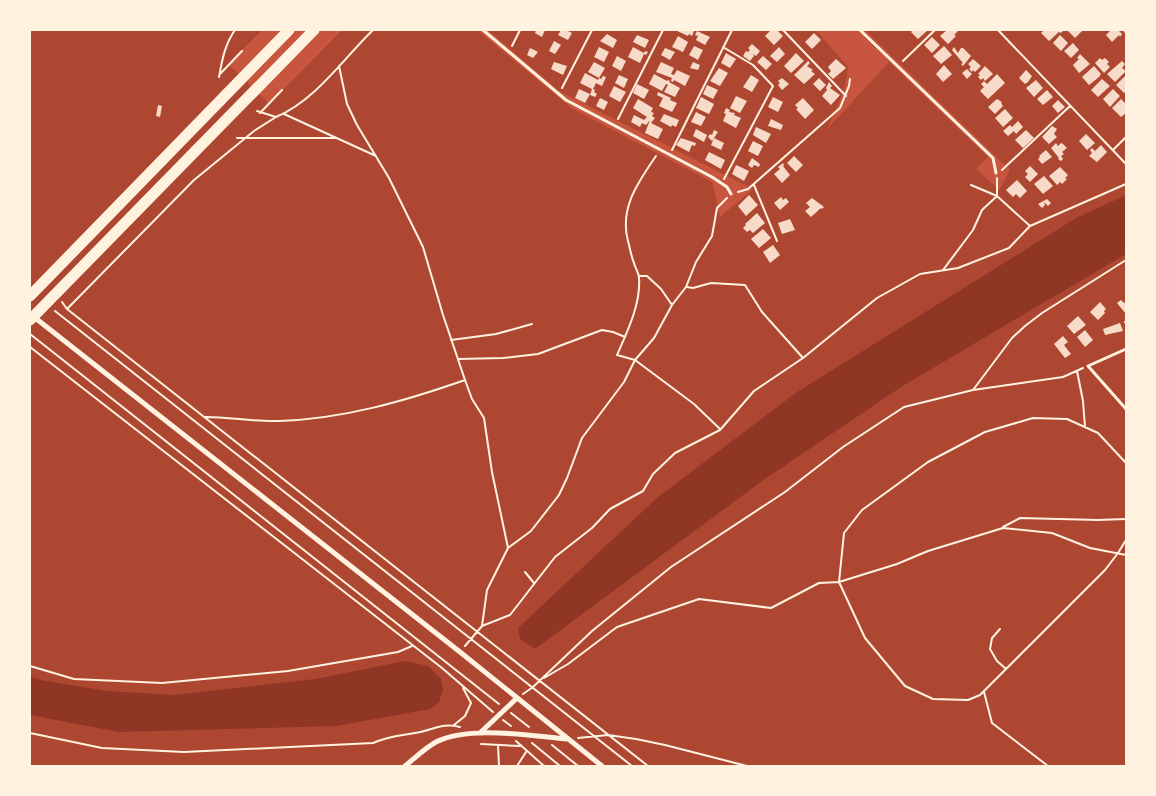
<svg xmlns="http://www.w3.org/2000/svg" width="1156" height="796" font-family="Bitter,serif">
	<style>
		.green { fill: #ae4732 }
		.water { fill: #8f3625 }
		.building { fill: #f7dbc8 }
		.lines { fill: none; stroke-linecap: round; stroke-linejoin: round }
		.path { stroke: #fff3e0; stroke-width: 2 }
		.service { stroke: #fff3e0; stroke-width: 3 }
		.minor { stroke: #fff3e0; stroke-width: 5 }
		.motorway { stroke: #fff3e0; stroke-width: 11 }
	</style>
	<rect width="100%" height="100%" fill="#c8553d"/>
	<path class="green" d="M30 30H262L228 64 269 104 342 30H477L573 109 712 182 720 217 753 189 559 91 488 30H816L848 67C846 92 837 106 828 128L889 62 988 157 976 169 999 190 1010 170 865 30H1126V766H30Z"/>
	<path class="water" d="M1126 195V254L901 387 762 481 535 649 520 639 518 628 658 497 797 392 1076 218Z
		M405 661 428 666 441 679 443 690 439 702 430 709 336 726 119 732 30 715V676L40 680 107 691 173 695 315 679Z"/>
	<path class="building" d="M536 30H545L542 37 535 33Z
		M561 30 564 31 566 30 572 33 568 40 558 35Z
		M675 30H693L694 31 692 36 689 34 688 36Z
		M771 30H777L783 36 774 45 765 36Z
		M913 30H928L918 39 911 32Z
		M947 30H959L954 35 956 36 948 44 940 36Z
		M1044 30H1062L1063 31 1061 33 1059 32 1049 41 1041 33Z
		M1067 30H1083L1075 38Z
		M1111 30H1118L1122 34 1120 37 1119 35 1112 42 1106 35Z
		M697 31 710 37 705 45 696 40 698 36 695 35Z
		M814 33 821 40 812 49 805 42Z
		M607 34 617 40 613 48 600 41Z
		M637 35 649 40 645 48 633 42Z
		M1060 35 1068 43 1061 51 1053 43Z
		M678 36 688 42 683 52 672 47Z
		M932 37 940 45 932 53 924 45Z
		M554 41 561 45 555 54 549 51Z
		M1073 43 1079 50 1071 58 1064 51Z
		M752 44 760 51 756 56 753 54 754 56 750 61 743 56 746 51 748 52 750 50 748 48Z
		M694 46 703 50 698 60 689 55Z
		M944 46 952 55 941 64 933 56Z
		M599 47 609 52 604 62 594 57Z
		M633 47 644 53 645 51 648 52 646 55 644 54 640 63 628 57Z
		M779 47 785 54 777 62 770 56Z
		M954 47 958 53 961 48H963L971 56 963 66 961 64 963 63 952 50Z
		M530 48 538 52 533 58 527 55Z
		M665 48 675 52 670 60 661 55Z
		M726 53 736 59 730 68 721 63Z
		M796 53 804 61 791 73 784 66Z
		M1080 54 1090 64 1079 73 1073 65 1079 59 1077 58Z
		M617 56 626 61 621 71 612 66Z
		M763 56 772 64 766 70 757 62Z
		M1100 58 1102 60 1105 58 1109 62 1107 64 1110 67 1104 73 1095 63Z
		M836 59 846 68 833 79 828 74 831 71 828 67Z
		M973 59 981 66 975 72 973 70 972 72 969 69 971 67 968 64Z
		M808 61 810 63 807 66 813 70 811 71 815 74 804 84 794 75Z
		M1122 61 1125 64 1122 68 1126 71 1115 82 1107 74Z
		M554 62 567 66 563 75 551 69Z
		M594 62 605 68 599 78 588 72Z
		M661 62 674 68 671 74 674 75 677 70 690 76 685 86 674 80 673 82 671 81 672 78 656 72Z
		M693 62 700 65 698 70 690 68Z
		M944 65 952 74 943 82 936 74Z
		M985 66 993 74 985 81 983 78 981 80 978 77 980 75 978 74Z
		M1094 66 1101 74 1099 77 1089 85 1082 77Z
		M719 68 728 73 720 86 710 81Z
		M967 69 972 74 967 79 962 73Z
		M1026 70 1032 76 1028 82 1025 84 1019 78Z
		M585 73 598 80 599 78 601 79 603 76 606 77 602 86 596 83 593 89 595 90 594 92 597 94 595 97 590 95 592 89 580 83Z
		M654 74 667 81 668 80 670 81 669 82 680 88 675 97 664 92 668 85 666 84 662 91 649 84Z
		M997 74 1005 83 988 99 980 91 984 87 981 84 984 81 987 84Z
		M619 75 628 79 624 88 615 83Z
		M751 75 759 80 752 92 743 87Z
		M1125 76 1126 91 1124 93 1116 85Z
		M782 78 789 84 782 90 778 85 780 83 778 81Z
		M819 78 826 85 820 91 813 84Z
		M1102 79 1110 86 1098 97 1091 90Z
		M1036 80 1043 88 1034 97 1026 88Z
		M829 82 832 86 830 88 840 95 831 105 822 96 827 90 826 88Z
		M637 84 649 90 644 99 633 93Z
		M707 85 718 90 713 99 703 94Z
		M614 86 626 92 620 102 609 96Z
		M579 89 590 94 585 103 575 98Z
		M1113 89 1120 96 1110 107 1103 99Z
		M1047 90 1053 97 1043 105 1037 99Z
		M658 92 671 98 670 100 677 103 672 112 659 106 663 98 657 95Z
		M736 96 747 101 740 113 730 108Z
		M701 97 714 104 709 114 696 108Z
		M773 97 783 102 778 112 768 107Z
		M600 98 608 102 604 110 596 106Z
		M803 98 814 110 805 119 796 109 798 108 795 105Z
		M638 99 653 108 651 112 654 113 652 116 655 118 651 123 663 129 658 139 645 133 650 120 646 125 642 123 640 127 631 122 634 115 644 120 647 117 633 108Z
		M997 99 1002 102 1001 103 1003 106 995 114 988 107Z
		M1121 99 1126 104V113L1121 117 1112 108Z
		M1058 100 1065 107 1058 113 1052 106Z
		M158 105 162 106 160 117 156 116Z
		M726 108 730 110 729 112 735 113 734 115 741 118 736 128 723 121 726 114 724 113Z
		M1005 109 1013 118 1003 127 995 118Z
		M696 112 706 117 701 126 691 122Z
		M664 114 679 120 676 127 672 125 671 127 660 121Z
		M771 119 783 125 781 130 768 126Z
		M1018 121 1023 127 1016 134 1014 131 1008 136 1003 131 1010 125 1012 127Z
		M1052 126 1057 129 1054 134 1057 137 1049 144 1042 137Z
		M756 127 771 134 766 143 753 135Z
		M696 129 707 135 704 142 693 136Z
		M714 130 718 132 712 141 708 137 710 134 712 135Z
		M1026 130 1034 138 1023 148 1015 140Z
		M1086 134 1095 143 1087 150 1079 141Z
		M681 138 696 143 695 146 692 145 689 152 676 145Z
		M714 138 724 143 721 150 711 145Z
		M753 141 763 146 758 156 748 151Z
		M1056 143 1058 146 1061 143 1063 144 1067 148 1062 152 1064 154 1061 156 1063 159 1061 161 1058 159 1059 158 1051 148Z
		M1101 145 1107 152 1097 162 1089 156 1092 153 1090 150 1092 148 1095 151Z
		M1046 150 1052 157 1042 164 1038 159 1040 157 1039 156Z
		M709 152 725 160 721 169 705 160Z
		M794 156 803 165 796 172 787 163Z
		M752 158 760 164 759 167 754 165 752 168 748 165Z
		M783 163 784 165 783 166 790 175 782 183 774 174 780 169 778 167Z
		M736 165 749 171 744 181 732 174Z
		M1030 166 1038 174 1030 182 1025 177 1028 174 1025 171Z
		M1060 167 1068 175 1065 178 1067 179 1062 184 1060 182 1057 185 1049 176Z
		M1044 176 1053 186 1043 194 1034 184Z
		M1017 180 1027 191 1020 198 1016 194 1013 197 1006 190Z
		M749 195 758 205 746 216 738 206Z
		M781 197 783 200 786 198 789 202 780 210 774 203Z
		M812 198 824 207 822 209 821 208 811 217 805 211 810 207 806 203Z
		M1047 199 1051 203 1048 206 1044 202 1045 205 1042 208 1038 204Z
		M757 213 765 223 753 233 750 230 747 232 743 228 746 225 745 224Z
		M790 219 795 230 782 234 778 223Z
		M763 229 771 238 759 248 751 239Z
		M773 245 780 255 770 263 763 252Z
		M1121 300 1124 303 1126 301V314L1117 303Z
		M1100 302 1106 309 1104 311 1105 313 1098 320 1090 312Z
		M1078 316 1086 325 1074 334 1067 326Z
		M1120 323 1123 331 1105 335 1103 329Z
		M1085 330 1093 340 1085 347 1077 337Z
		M1063 336 1068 342 1064 345 1071 354 1065 358 1054 344Z"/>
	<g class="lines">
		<path class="path" d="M783 30 846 96
			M998 30 1126 164
			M1124 30 1126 33
			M512 46 520 30
			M723 47 753 65 773 86 724 179
			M903 61 935 30
			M339 66 347 104 357 125 389 178 423 247 443 315 465 380 472 399 484 418 492 472 508 548
			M220 74 242 51
			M219 77C222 60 225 44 235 30
			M562 88 592 30
			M257 111 276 117C316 100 343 59 373 30
			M260 113 282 90
			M284 114 376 156
			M618 119 663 30
			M237 138H335
			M672 150 732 30
			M1113 150 1126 137
			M656 156C639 181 619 208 628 241 630 248 631 256 634 263 635 268 639 273 639 278 641 304 627 332 617 355L635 360 694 404 720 429
			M1002 170 1070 106
			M997 178V196
			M754 185 777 241
			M971 185 997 196 1030 226
			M738 192 748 189 840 108 849 86 850 79
			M943 270 973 230 982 210 997 196
			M640 276H647L661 289 672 305
			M687 287 693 288 711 283 745 285 762 312 803 358
			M62 302 67 309 648 766
			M67 309 194 180 254 131 276 117
			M55 311 632 766
			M1125 322 1126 323
			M30 334 499 704
			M451 340 496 334 532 324
			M30 347 442 668 493 712
			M458 359 503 358 538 354 602 330 613 332 625 337
			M1077 371 1083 401 1085 427
			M973 390 1063 377 1083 368
			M206 417C230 417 255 422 279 421 343 419 405 401 465 380
			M1126 463 1098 433 1067 419 1033 418 985 432 928 462 862 510 844 533 839 582 865 638 905 686 933 699 968 700 980 695 1105 570 1118 553 1126 540
			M1003 527 1020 518 1098 520 1126 519
			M525 572 534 583
			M482 626 510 615 555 557 592 528 610 509 643 491 653 474 675 453 720 430 754 391 803 358 877 298 920 274 958 268 1009 248 1030 226 1126 184
			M1000 629 992 638 990 649 997 661 1006 669
			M465 646 482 626 487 590 508 548 531 531 559 495 567 478 582 438 624 382 635 360 654 338 672 305 686 287 696 262 712 236 717 208 727 198
			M30 666 74 679 162 683 288 671 398 652 412 646
			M544 678 568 664 617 627 699 599 771 608 819 583 839 582 897 564 928 551 1003 528 1052 533 1090 548 1126 555
			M984 692 992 723 1048 766
			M523 694 533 687 592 631 671 567 785 492 843 447 904 407 973 390 1012 338 1025 326 1042 313 1126 260
			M511 713 529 727
			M503 720 511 726
			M454 725 465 716 471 703 463 688
			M30 733 102 748 184 752 373 743C389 736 398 736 415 733 431 731 442 722 460 727
			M578 738 608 735 636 739 665 745 747 766
			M516 741 544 766
			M532 743 560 766
			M481 744 520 746
			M498 745 499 766
			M552 745 578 766
			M517 766 526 752"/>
		<path class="service" d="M483 30 566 100 712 177 727 187 731 194
			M860 30 993 158 996 173
			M1126 349 1088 366 1126 409"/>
		<path class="minor" d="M34 317 460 652 602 766
			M481 732 517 698
			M405 766C415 758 425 748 436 742 470 725 530 736 568 739"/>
		<path class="motorway" d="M30 296 289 30
			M30 320 314 30"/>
	</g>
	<rect width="1156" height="796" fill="none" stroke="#fff3e0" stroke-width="62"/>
</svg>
